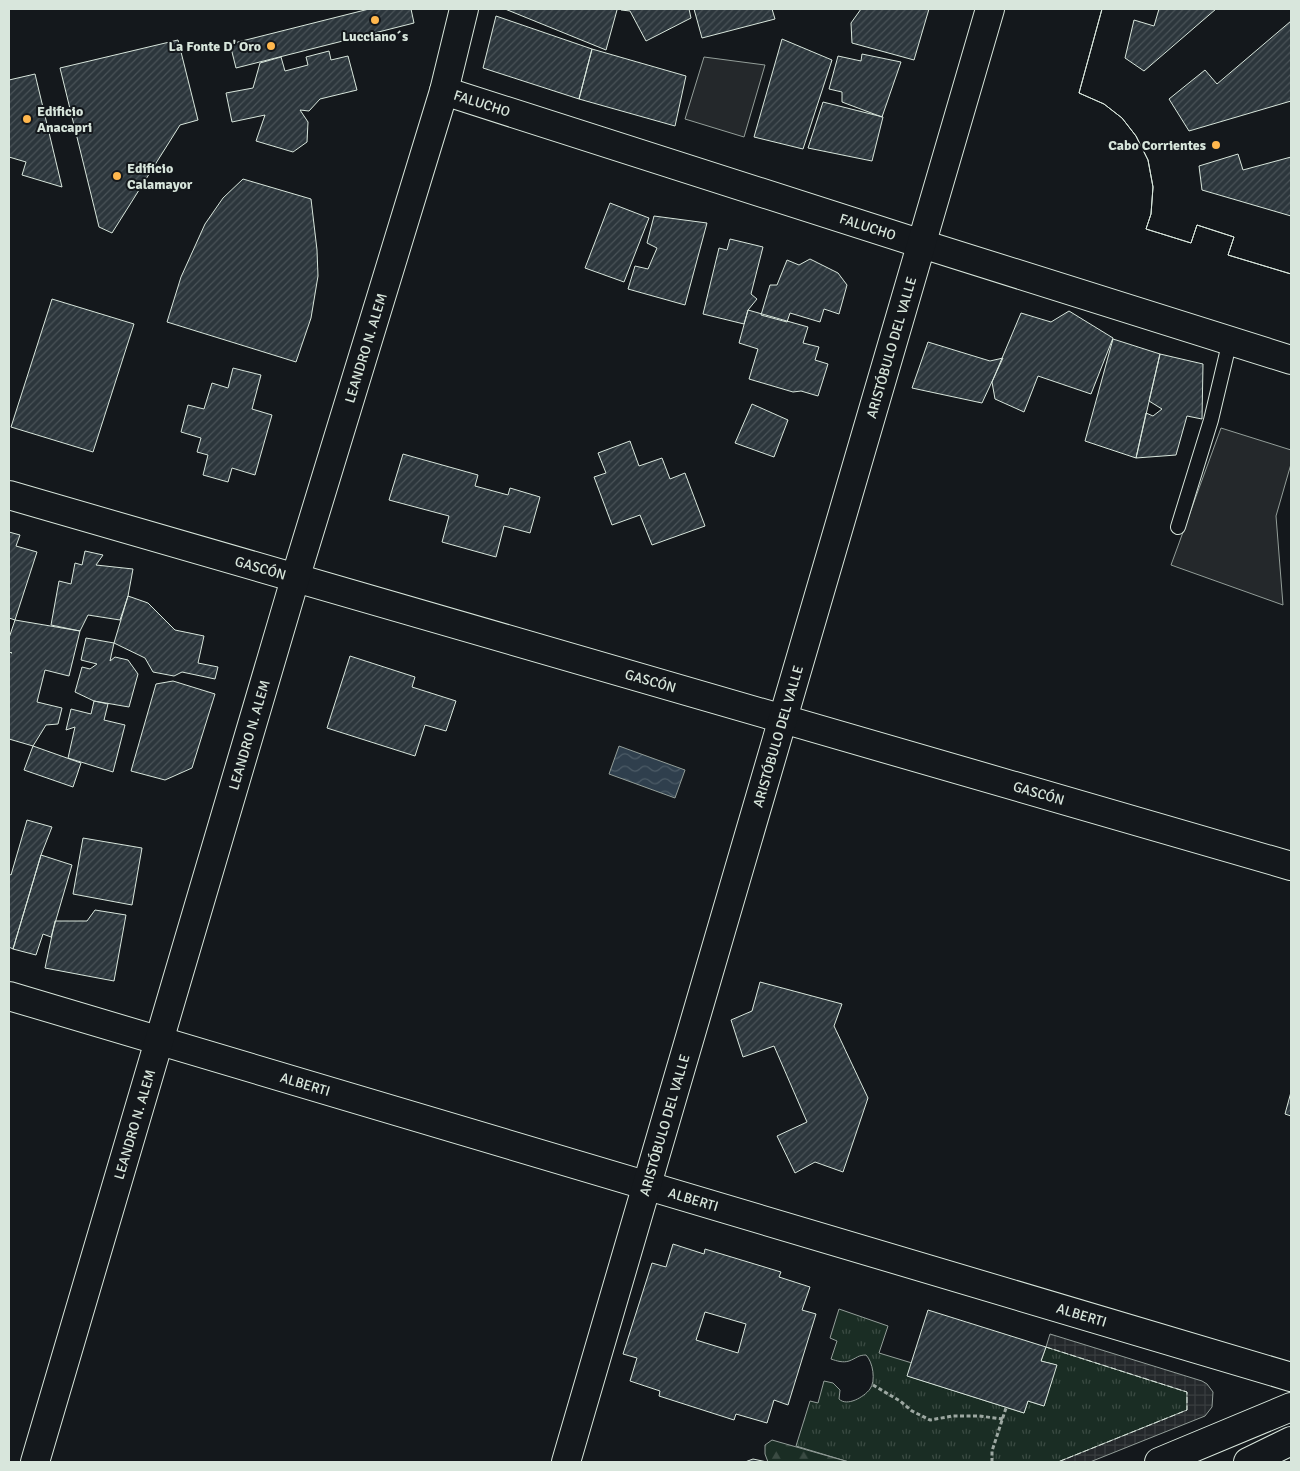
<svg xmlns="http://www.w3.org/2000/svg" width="1300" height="1471" font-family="Signika,sans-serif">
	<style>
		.grass { fill: url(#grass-tufts); stroke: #939e99 }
		.forest { fill: url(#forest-firs); stroke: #939e99 }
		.parking { fill: #24282b; stroke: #939e99 }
		.plaza { fill: url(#plaza-grid); stroke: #939e99 }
		.water { fill: url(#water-waves); stroke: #939e99 }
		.building { fill: url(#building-hatch); stroke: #d8e6dc; fill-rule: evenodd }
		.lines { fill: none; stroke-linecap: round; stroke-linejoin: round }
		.lane-casing { stroke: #d8e6dc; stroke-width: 16 }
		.street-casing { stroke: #d8e6dc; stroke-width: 30 }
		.primary-casing { stroke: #d8e6dc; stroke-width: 30 }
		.path { stroke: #9da8a2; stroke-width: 3; stroke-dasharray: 4 2.5; stroke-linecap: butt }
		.lane { stroke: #14181c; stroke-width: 14 }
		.street { stroke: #14181c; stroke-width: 28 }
		.primary { stroke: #14181c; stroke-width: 28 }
		.fence { stroke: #d8e6dc; stroke-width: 1; stroke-dasharray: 6 2.5; stroke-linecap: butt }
		.poi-dot { fill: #ffb74d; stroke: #14181c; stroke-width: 2 }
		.labels { text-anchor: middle; stroke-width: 4; stroke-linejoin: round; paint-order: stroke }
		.poi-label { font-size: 14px; font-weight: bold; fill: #d8e6dc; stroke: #14181c; text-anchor: end }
		.street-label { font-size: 14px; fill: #d8e6dc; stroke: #14181c }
	</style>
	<defs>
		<pattern id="grass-tufts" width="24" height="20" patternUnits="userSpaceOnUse" patternTransform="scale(1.25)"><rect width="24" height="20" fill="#1a2d24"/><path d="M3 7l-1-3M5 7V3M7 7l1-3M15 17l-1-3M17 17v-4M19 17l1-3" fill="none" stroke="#3b4b43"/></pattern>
		<pattern id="forest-firs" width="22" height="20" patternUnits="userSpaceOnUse" patternTransform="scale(1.25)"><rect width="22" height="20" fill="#1a2d24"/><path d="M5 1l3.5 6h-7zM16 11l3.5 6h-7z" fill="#3b4b43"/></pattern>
		<pattern id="plaza-grid" width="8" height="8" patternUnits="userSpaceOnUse" patternTransform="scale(1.25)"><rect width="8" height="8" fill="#24282b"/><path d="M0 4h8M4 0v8" fill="none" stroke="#393d3f"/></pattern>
		<pattern id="water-waves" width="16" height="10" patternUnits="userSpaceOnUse" patternTransform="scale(1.25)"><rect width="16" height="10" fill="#2f3f4d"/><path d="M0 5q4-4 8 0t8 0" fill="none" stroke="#4c5b66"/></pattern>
		<pattern id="building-hatch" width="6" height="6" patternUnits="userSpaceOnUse" patternTransform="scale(1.25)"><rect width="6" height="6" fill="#2c363c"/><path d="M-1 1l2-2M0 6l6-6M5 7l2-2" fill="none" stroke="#4a5358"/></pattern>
	</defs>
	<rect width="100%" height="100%" fill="#14181c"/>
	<path class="grass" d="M839 1309 888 1326 879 1353 912 1363 908 1376 1024 1413 1028 1401 1044 1406 1056 1365 1041 1361 1046 1347 1187 1392V1410L1058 1462H849L796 1446 810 1401 818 1403 824 1381 833 1383 840 1390 839 1399C847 1407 864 1397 870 1389 876 1381 873 1362 866 1355 858 1355 857 1358 849 1361 843 1363 837 1361 831 1359L837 1341 830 1338Z"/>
	<path class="forest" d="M772 1440 849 1462H768L765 1454V1445Z"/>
	<path class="parking" d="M704 57 765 65 744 137 685 119Z
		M1221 428 1291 450V464L1276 516 1283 605 1171 565Z"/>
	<path class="plaza" d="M1050 1334 1202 1381 1207 1384 1213 1392 1212 1407 1205 1416 1090 1462H1058L1187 1410V1392L1046 1347Z"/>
	<path class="water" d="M619 746 685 770 675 798 609 774Z"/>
	<path class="building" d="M369 9H411L414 23 236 68 230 44Z
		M505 9H617V10L606 50Z
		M620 9H689L691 18 646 41 630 11 621 10Z
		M694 9H772L775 19 702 38Z
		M861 9H929L914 60 852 43 851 23Z
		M1102 9H1159L1154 26 1134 20 1125 58 1144 71 1216 9H1291V21L1217 84 1205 70 1169 99 1189 131 1291 101V157L1243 170 1238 154 1199 166 1202 190 1291 216V274L1228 255 1234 237 1197 225 1191 243 1146 229 1151 214 1153 187 1148 160 1136 136 1122 118 1104 104 1079 93Z
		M1102 9H1291V274L1228 255 1234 237 1197 225 1191 243 1146 229 1151 214 1153 187 1148 160 1136 136 1122 118 1104 104 1079 93Z
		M496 16 592 49 579 99 483 68Z
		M782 39 832 60 803 149 754 137Z
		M178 40 198 120 180 125 112 233 99 227 60 68Z
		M592 49 686 76 675 126 579 99Z
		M329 51 331 60 348 56 357 90 320 99 309 111 300 110 308 122 307 142 293 152 256 141 265 115 232 122 226 93 253 88 260 63 281 57 285 71 308 65 306 57Z
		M862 54 901 62 882 117 842 102V92L829 89 838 56 861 61Z
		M35 74 62 187 22 175 26 162 9 157V80Z
		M823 102 883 117 872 161 808 148Z
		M243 179 311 199 317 250 318 276 311 318 296 362 167 322 181 277 205 224 223 198Z
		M610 203 649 218 624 282 585 268Z
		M654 216 707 223 685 305 628 289 635 266 648 269 657 248 647 243Z
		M730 239 763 247 751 294 757 299 748 310 744 324 703 314 719 248 727 250Z
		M810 259 838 273 847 285 839 314 824 309 820 322 790 313 787 322 761 315 770 285H777L787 260 799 265Z
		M52 299 134 324 93 452 11 427Z
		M748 310 808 327 803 343 819 347 815 360 828 364 818 396 801 391 793 392 749 379 758 349 739 343Z
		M1069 311 1113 338 1091 394 1038 376 1024 412 995 399 992 382 1021 313 1051 322Z
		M1113 339 1160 354 1136 458 1085 441Z
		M928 342 990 361 1003 358 982 403 912 388Z
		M1160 354 1203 364 1202 419 1187 416 1176 455 1136 458 1146 413 1153 416 1162 409 1149 401Z
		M233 368 261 375 252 409 272 415 255 475 232 468 228 482 203 475 208 455 197 452 201 438 181 432 188 405 204 409 212 383 228 388Z
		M752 404 788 420 774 457 735 443Z
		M630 441 639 466 662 458 670 479 685 473 705 526 652 545 640 515 612 525 594 477 606 473 598 453Z
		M403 454 478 475 475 486 508 495 510 488 540 497 530 533 504 526 496 557 442 542 449 516 389 500Z
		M9 532 20 535 16 546 37 552 15 620 9 618Z
		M85 551 103 555 96 565 133 569 128 596 120 620 88 615 80 631 51 625 59 581 71 584 75 563 82 565Z
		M128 596 148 603 175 630 204 636 198 663 218 667 215 679 182 672 174 676 153 672 145 658 114 643Z
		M15 620 80 631 69 676 45 670 37 702 62 708 58 724 46 725 33 746 9 739V652L12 653 9 652V638Z
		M86 638 114 643 110 661 115 657 128 660 138 674 129 707 94 701 75 692 82 667 90 669 97 664 81 660Z
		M350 656 415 677 412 687 456 701 446 731 425 725 415 756 327 728Z
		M173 681 215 694 192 768 165 780 131 771 156 684Z
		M94 701 108 704 104 720 125 725 113 772 68 758 75 727 66 730 71 709 91 714Z
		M33 746 81 763 73 787 24 770Z
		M27 820 52 827 41 855 13 949 9 947V874L11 875Z
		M83 838 142 848 132 905 73 894Z
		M41 855 72 865 51 937 43 934 36 955 13 949Z
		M95 910 126 915 114 981 45 968 55 921H87Z
		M760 982 842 1004 834 1026 868 1098 843 1172 815 1162 795 1173 777 1136 807 1122 774 1046 743 1057 731 1020 752 1011Z
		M1291 1092V1116L1285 1114Z
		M673 1244 704 1254 705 1249 781 1272 779 1277 810 1287 802 1310 816 1314 788 1405 774 1400 767 1423 736 1414 734 1420 659 1396 660 1391 630 1381 637 1358 623 1354 652 1263 666 1267ZM705 1312 746 1324 738 1353 696 1340Z
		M928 1310 1046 1347 1041 1361 1057 1365 1044 1406 1028 1401 1024 1413 907 1376Z
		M753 1459 767 1462H745Z"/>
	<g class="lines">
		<g class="lane-casing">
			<path id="lane" d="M1178 527 1211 420 1230 340"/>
		</g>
		<g class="street-casing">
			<g id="street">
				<path id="s1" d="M444 91 922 244 1291 360"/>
				<path id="s2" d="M9 495 1291 866"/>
				<path id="s3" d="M9 996 1291 1377"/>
				<path id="s4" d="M35 1462 295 579 444 91 464 9"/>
				<path id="s5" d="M566 1462 990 9"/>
			</g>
		</g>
		<g class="primary-casing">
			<path id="primary" d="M1159 1462 1291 1407
				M1248 1462 1291 1441"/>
		</g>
		<path class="path" d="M873 1385 900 1401 912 1411 930 1420 953 1416H979L1003 1419
			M992 1462V1451L1006 1408"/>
		<use href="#lane" class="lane"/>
		<use href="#street" class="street"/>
		<use href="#primary" class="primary"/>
		<path class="fence" d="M1046 1347 1187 1392V1410L1058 1462"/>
	</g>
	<g class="poi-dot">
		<circle cx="375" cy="20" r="5"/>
		<circle cx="271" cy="46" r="5"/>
		<circle cx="27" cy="119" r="5"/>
		<circle cx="1216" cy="145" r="5"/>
		<circle cx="117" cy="176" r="5"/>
	</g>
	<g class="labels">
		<g class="poi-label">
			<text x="375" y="41" text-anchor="middle">Lucciano´s</text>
			<text x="261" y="51">La Fonte D' Oro</text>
			<text x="37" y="116" text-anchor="start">Edificio<tspan x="37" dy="16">Anacapri</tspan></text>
			<text x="1206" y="150">Cabo Corrientes</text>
			<text x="127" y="173" text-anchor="start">Edificio<tspan x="127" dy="16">Calamayor</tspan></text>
		</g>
		<g class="street-label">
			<text dy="5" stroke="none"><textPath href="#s1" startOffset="40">FALUCHO</textPath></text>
			<text dy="5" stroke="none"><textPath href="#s1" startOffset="445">FALUCHO</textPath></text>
			<text dy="5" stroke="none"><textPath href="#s4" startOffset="1162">LEANDRO N. ALEM</textPath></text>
			<text dy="5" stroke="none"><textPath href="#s5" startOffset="1161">ARISTÓBULO DEL VALLE</textPath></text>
			<text dy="5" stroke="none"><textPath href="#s2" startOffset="262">GASCÓN</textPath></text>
			<text dy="5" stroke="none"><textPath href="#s2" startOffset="668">GASCÓN</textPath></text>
			<text dy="5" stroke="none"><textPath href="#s4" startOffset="758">LEANDRO N. ALEM</textPath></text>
			<text dy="5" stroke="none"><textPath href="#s5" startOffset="756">ARISTÓBULO DEL VALLE</textPath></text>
			<text dy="5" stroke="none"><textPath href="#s2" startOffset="1072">GASCÓN</textPath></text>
			<text dy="5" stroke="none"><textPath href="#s3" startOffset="309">ALBERTI</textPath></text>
			<text dy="5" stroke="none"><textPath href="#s4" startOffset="352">LEANDRO N. ALEM</textPath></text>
			<text dy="5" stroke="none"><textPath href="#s5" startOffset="351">ARISTÓBULO DEL VALLE</textPath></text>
			<text dy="5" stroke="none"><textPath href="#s3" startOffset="714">ALBERTI</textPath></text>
			<text dy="5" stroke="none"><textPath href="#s3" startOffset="1119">ALBERTI</textPath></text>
		</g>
	</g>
	<rect width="1300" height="1471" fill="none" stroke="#d8e6dc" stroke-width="20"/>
</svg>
